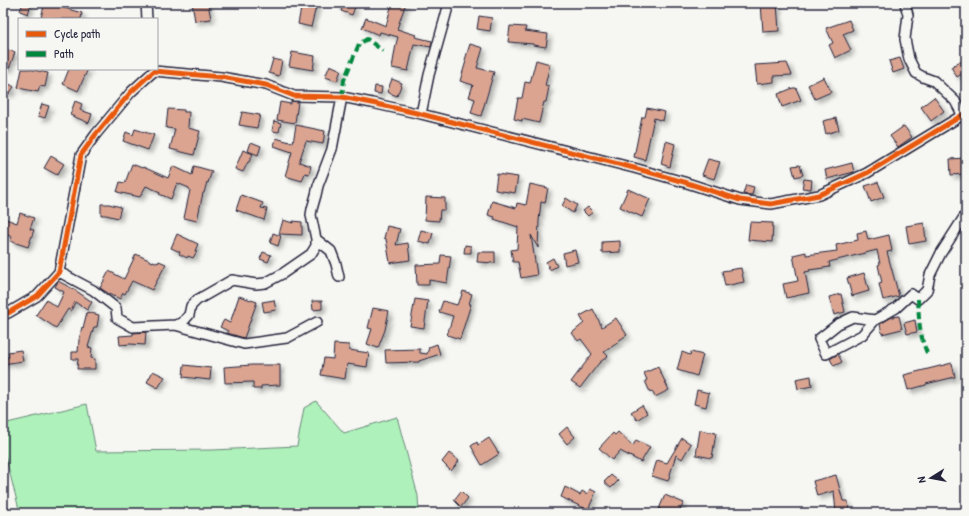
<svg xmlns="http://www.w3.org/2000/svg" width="969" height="516" font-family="'Patrick Hand',sans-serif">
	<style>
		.green { fill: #aff1ba; stroke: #688a7a }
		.building { fill: #daa491; stroke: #22223b; filter: url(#shadow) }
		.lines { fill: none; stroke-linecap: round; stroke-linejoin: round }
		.street-casing { stroke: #22223b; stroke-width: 12 }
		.street { stroke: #f6f6f2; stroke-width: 9 }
		.quiet { stroke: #00873e; stroke-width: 4; stroke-dasharray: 8 4; stroke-linecap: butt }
		.cycleway-casing { stroke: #f6f6f2; stroke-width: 8 }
		.cycleway { stroke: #e8590c; stroke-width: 5 }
	</style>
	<defs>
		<filter id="shadow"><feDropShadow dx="3.5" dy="3.5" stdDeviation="2" flood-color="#0004"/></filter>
	</defs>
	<rect width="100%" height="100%" fill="#f6f6f2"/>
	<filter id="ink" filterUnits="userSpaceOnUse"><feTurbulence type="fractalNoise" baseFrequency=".025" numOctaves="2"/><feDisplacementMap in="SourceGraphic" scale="8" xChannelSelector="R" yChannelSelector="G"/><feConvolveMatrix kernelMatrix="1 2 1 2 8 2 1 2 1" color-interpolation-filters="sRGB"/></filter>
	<g filter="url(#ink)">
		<path class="green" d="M316 401 344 433 397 417 418 496 419 513H20L3 447V424L87 404 96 451 213 450 297 446 304 408Z"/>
		<path class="building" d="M23 3 31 4 28 14 20 11Z
			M45 3H50L68 9 82 13 81 19H48L41 17Z
			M192 3H208L211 19 195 21Z
			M302 3H317L311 27 298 24Z
			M344 3 355 7 352 15 341 11Z
			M392 3H406L397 29 416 35 415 37 432 41 431 47 414 44 408 71 392 68 396 44 398 37 380 32 379 35 362 28 366 18 386 26Z
			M761 3H777L779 31 763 32Z
			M479 16 492 18 490 31 477 29Z
			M849 20 853 30 843 34 851 50 835 58 829 45 833 43 826 28Z
			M510 26 526 27 525 31 548 34 546 47 533 45V44L508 42Z
			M470 44 483 48 477 68 494 72 481 116 471 113 475 99 469 97 473 85 460 81 466 61 465 60Z
			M3 50 7 51 8 50 15 52 9 69 3 67Z
			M292 52 315 56 313 70 289 66Z
			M900 58 904 69 893 73 889 61Z
			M273 59 282 61 279 76 269 73Z
			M536 60 550 64 545 86 549 87 546 102H544L539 123 522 119V121L514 119 518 98H522L525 82 530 83Z
			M960 61 966 71 957 77 951 67Z
			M787 63 792 75 774 76V82L757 84 755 65Z
			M330 65 341 70 337 81 325 77Z
			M22 69H28L48 73 45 87 40 86 38 92 18 88Z
			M69 69H88L78 91 63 84Z
			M824 77 831 92 815 99 808 85Z
			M392 79 402 83 397 96 387 92Z
			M8 83 14 87 9 94 3 91Z
			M375 86 382 87 381 94 374 93Z
			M793 88H796L801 100 782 107 778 94Z
			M934 97 944 111 931 121 921 107Z
			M75 101 82 104 80 110 92 114 89 123 70 115Z
			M291 101 298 102 295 123 277 120 280 102 291 104Z
			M42 104 49 106 45 118 38 116Z
			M647 108 665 112 663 121 654 118 645 160 634 157 642 117H645Z
			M168 109 184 110V112H189L188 128 200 131 194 155 170 149 175 129 166 128Z
			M242 112 260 115 257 128 239 125Z
			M836 118 839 130 826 134 823 121Z
			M274 121 281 123 279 132 272 131Z
			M296 125 325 131 323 144 306 141 299 162 311 166 309 174 305 173 302 181 285 176 292 152 274 146 276 138 293 143Z
			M904 126 912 137 898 147 890 136Z
			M135 129 154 135 148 150 123 141 126 132 133 135Z
			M666 141 675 144 670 167 661 164Z
			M251 142 261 146 258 155 248 151Z
			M243 150 253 154 249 162H248L243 172 235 169Z
			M51 156 64 164 57 175 44 168Z
			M966 158V174L951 175 950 159Z
			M708 159 720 162 714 179 702 175Z
			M852 163 854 172 827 179 825 170Z
			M132 164 142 168 143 167 168 178 173 166 192 175 194 166 212 171 208 183 207 182 204 193H203L197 221 184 218 190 190 189 189V188L177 183 171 199 159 194 160 192 146 186 140 197 117 192 120 182 125 183Z
			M800 165 803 175 795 177 792 166Z
			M497 174 518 177 515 193 495 190Z
			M804 179 812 180 811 189 802 188Z
			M878 182 884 197 871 202 865 186Z
			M530 184 548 188 545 203 541 202 539 221 538 248 531 235 537 275 521 278 518 262H513L511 250 517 249 518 227 494 219 495 217 488 215 492 201 516 208 517 203 526 205Z
			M746 185 754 187 752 195 743 194Z
			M628 189 650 199 642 217 620 207Z
			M241 195 263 203 261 208 267 209 264 220 236 210Z
			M426 197 445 198V210H440L439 221 425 220Z
			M566 198 577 205 573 213 562 206Z
			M101 204H109L121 207 118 218 106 215H101Z
			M588 207 593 212 588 216 583 211Z
			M20 213 34 218 30 229 34 230 28 247 10 241 12 237 3 233V218L17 223Z
			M283 220 293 223V221L302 222V235L279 234Z
			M750 222 773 223 772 242 748 240Z
			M924 223 926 241 909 244 906 226Z
			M387 226 400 229 396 245 408 243 410 260 390 263 386 239 384 238Z
			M421 230 433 233 430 244 418 241Z
			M866 231 868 240 889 235 892 251 887 252 899 296 883 300 879 284 882 283 878 265 880 264 877 250 829 262 830 267 809 270 810 271 805 272 809 293 786 298 783 284 798 281 793 255 806 252V255L837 251 836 245 858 240 857 233Z
			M273 233 281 236 278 246 270 243Z
			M177 234 198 244 195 251H197L193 258 188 256 187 258 179 254 180 252 171 248Z
			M620 241V252L602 253V242Z
			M465 245 471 246V253H464Z
			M575 250 578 262 565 265 563 253Z
			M263 252 271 255 268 262 260 259Z
			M478 252H495V263L477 262Z
			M136 254 153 262V261L158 263 159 261 166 264 152 290 132 281 125 294 123 293 120 299 114 296V297L100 288 109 271 124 279Z
			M441 255 451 256 447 283 429 280V285H417L416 265 440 264Z
			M553 258 557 266 550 270 546 262Z
			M741 268 744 282 725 286 722 271Z
			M864 273 869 291 852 296 847 278Z
			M58 281 75 290 92 302 87 310 75 302 71 311 68 309 56 328 36 315 46 300 57 307 64 292 55 287Z
			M463 291 472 294 469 304H471L460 339 447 335 453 316 439 312 443 301 457 305 459 300H460Z
			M841 294 845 312 834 315 829 297Z
			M239 296 257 302 244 338 227 333 228 331 220 327 224 320 230 323Z
			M415 299 428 301 424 328 410 326Z
			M274 300 276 310 264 312 262 302Z
			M312 301H322V309L313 310Z
			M373 308 389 311 385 330 378 348 367 344 372 329 368 328Z
			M593 309 602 327 616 318 627 335 618 341 619 342 604 352 608 356 599 363 580 388 571 382 592 354 581 339 578 341 572 333 584 323 580 316Z
			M87 312 99 315 97 327H94L88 347 92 348 91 358 95 359V369H77L78 359H72V352H78L79 340 82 327 83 328Z
			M899 316 902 329 882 334 880 324 892 317Z
			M915 320 917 332 907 334 904 323Z
			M146 332 145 345 130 344 120 345 119 336 133 335V333Z
			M334 344 349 345V350L369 353 367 367 347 364 345 379 321 375 324 358 333 359Z
			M437 344 440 354 419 361V362L386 363 385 350 420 349V353L427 354 429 347Z
			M21 350 23 361 3 364V358L9 357 8 352Z
			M682 352 690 355 691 352 703 355 697 376 677 370Z
			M838 354 842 362 834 366 830 359Z
			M952 363 955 377 926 384V385L908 390 904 375Z
			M184 365 211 368 210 380 183 377Z
			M252 365H280V385L261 386V389H253V382L225 383 224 367Z
			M658 367 669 390 655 397 652 391 650 392 645 381 647 380 644 373Z
			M153 371 165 377 158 388 147 382Z
			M811 376 812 386 798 389 796 379Z
			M697 390 709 393 706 407 694 404Z
			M642 405 647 413 637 420 631 412Z
			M567 427 575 437 567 444 559 434Z
			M700 430 716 433 712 458 696 455Z
			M618 432 633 446 636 440 650 447 641 462 620 451 612 460 599 448 613 433 615 435Z
			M489 438 499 454 482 465 471 446 477 442 478 445Z
			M682 438 691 444 682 459 676 455 668 481 652 476 657 460 667 463Z
			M449 453 459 461 451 471 442 462Z
			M611 475 618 481 611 488 604 482Z
			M836 475 843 501H848L849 513H836L834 491 817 496 813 481Z
			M565 487 580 495 582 491 587 494 590 489 596 492 588 510 561 497Z
			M461 491 468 498 461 507 454 500Z
			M665 495 684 503 678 513H669L659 509Z"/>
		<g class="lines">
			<g class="street-casing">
				<path id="street" d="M146 3 147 19
					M905 3 908 15 905 39 909 59 916 73 923 77 934 81 955 101 962 114
					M421 114 429 75 445 18 449 3
					M316 239 331 251 336 264 339 277
					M59 272 93 290 116 308 117 318 133 327 175 325 182 323 189 315 191 306 197 300 232 280 256 284 265 283 282 274 311 254 316 246V239L311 215 312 209 316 195 318 186 332 149 342 97
					M3 315 8 313 37 296 59 272 81 155 96 134 131 92 154 71 221 77 266 85 294 96 342 97 372 103 421 114 634 168 684 182 740 200 771 204 819 195 867 173 966 113
					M875 320 853 317 838 324 819 339 826 354 862 335 875 320 896 308 911 294 918 299 927 290 930 275 941 253 966 214
					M175 325 244 344 287 338 317 322"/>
			</g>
			<use href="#street" class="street"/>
			<path class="quiet" d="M342 97 344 80 359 44 367 39 383 51
				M918 299C919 320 919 334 927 353"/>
			<g class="cycleway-casing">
				<path id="cycleway" d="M3 315 8 313 37 296 59 272 81 155 96 134 131 92 154 71 221 77 266 85 294 96 342 97 372 103 421 114 634 168 684 182 740 200 771 204 819 195 867 173 966 113"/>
			</g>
			<use href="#cycleway" class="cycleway"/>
		</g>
	</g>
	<rect width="969" height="516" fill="none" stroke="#f6f6f2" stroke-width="16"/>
	<rect x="8" y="8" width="953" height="500" fill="none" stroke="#22223b" stroke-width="1.5" filter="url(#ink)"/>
	<rect x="18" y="18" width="140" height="52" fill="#f6f6f2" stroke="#a1a1a9"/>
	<rect x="26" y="31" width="20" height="6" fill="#e8590c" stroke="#a1a1a9"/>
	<text x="54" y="38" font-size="12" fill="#22223b">Cycle path</text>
	<rect x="26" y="51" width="20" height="6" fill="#00873e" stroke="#a1a1a9"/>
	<text x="54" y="58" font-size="12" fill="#22223b">Path</text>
	<g transform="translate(931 478) rotate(259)" stroke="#f6f6f2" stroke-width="3" paint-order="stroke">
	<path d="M0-3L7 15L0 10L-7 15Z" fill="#22223b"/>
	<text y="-6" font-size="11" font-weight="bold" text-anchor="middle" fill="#22223b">N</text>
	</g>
</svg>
